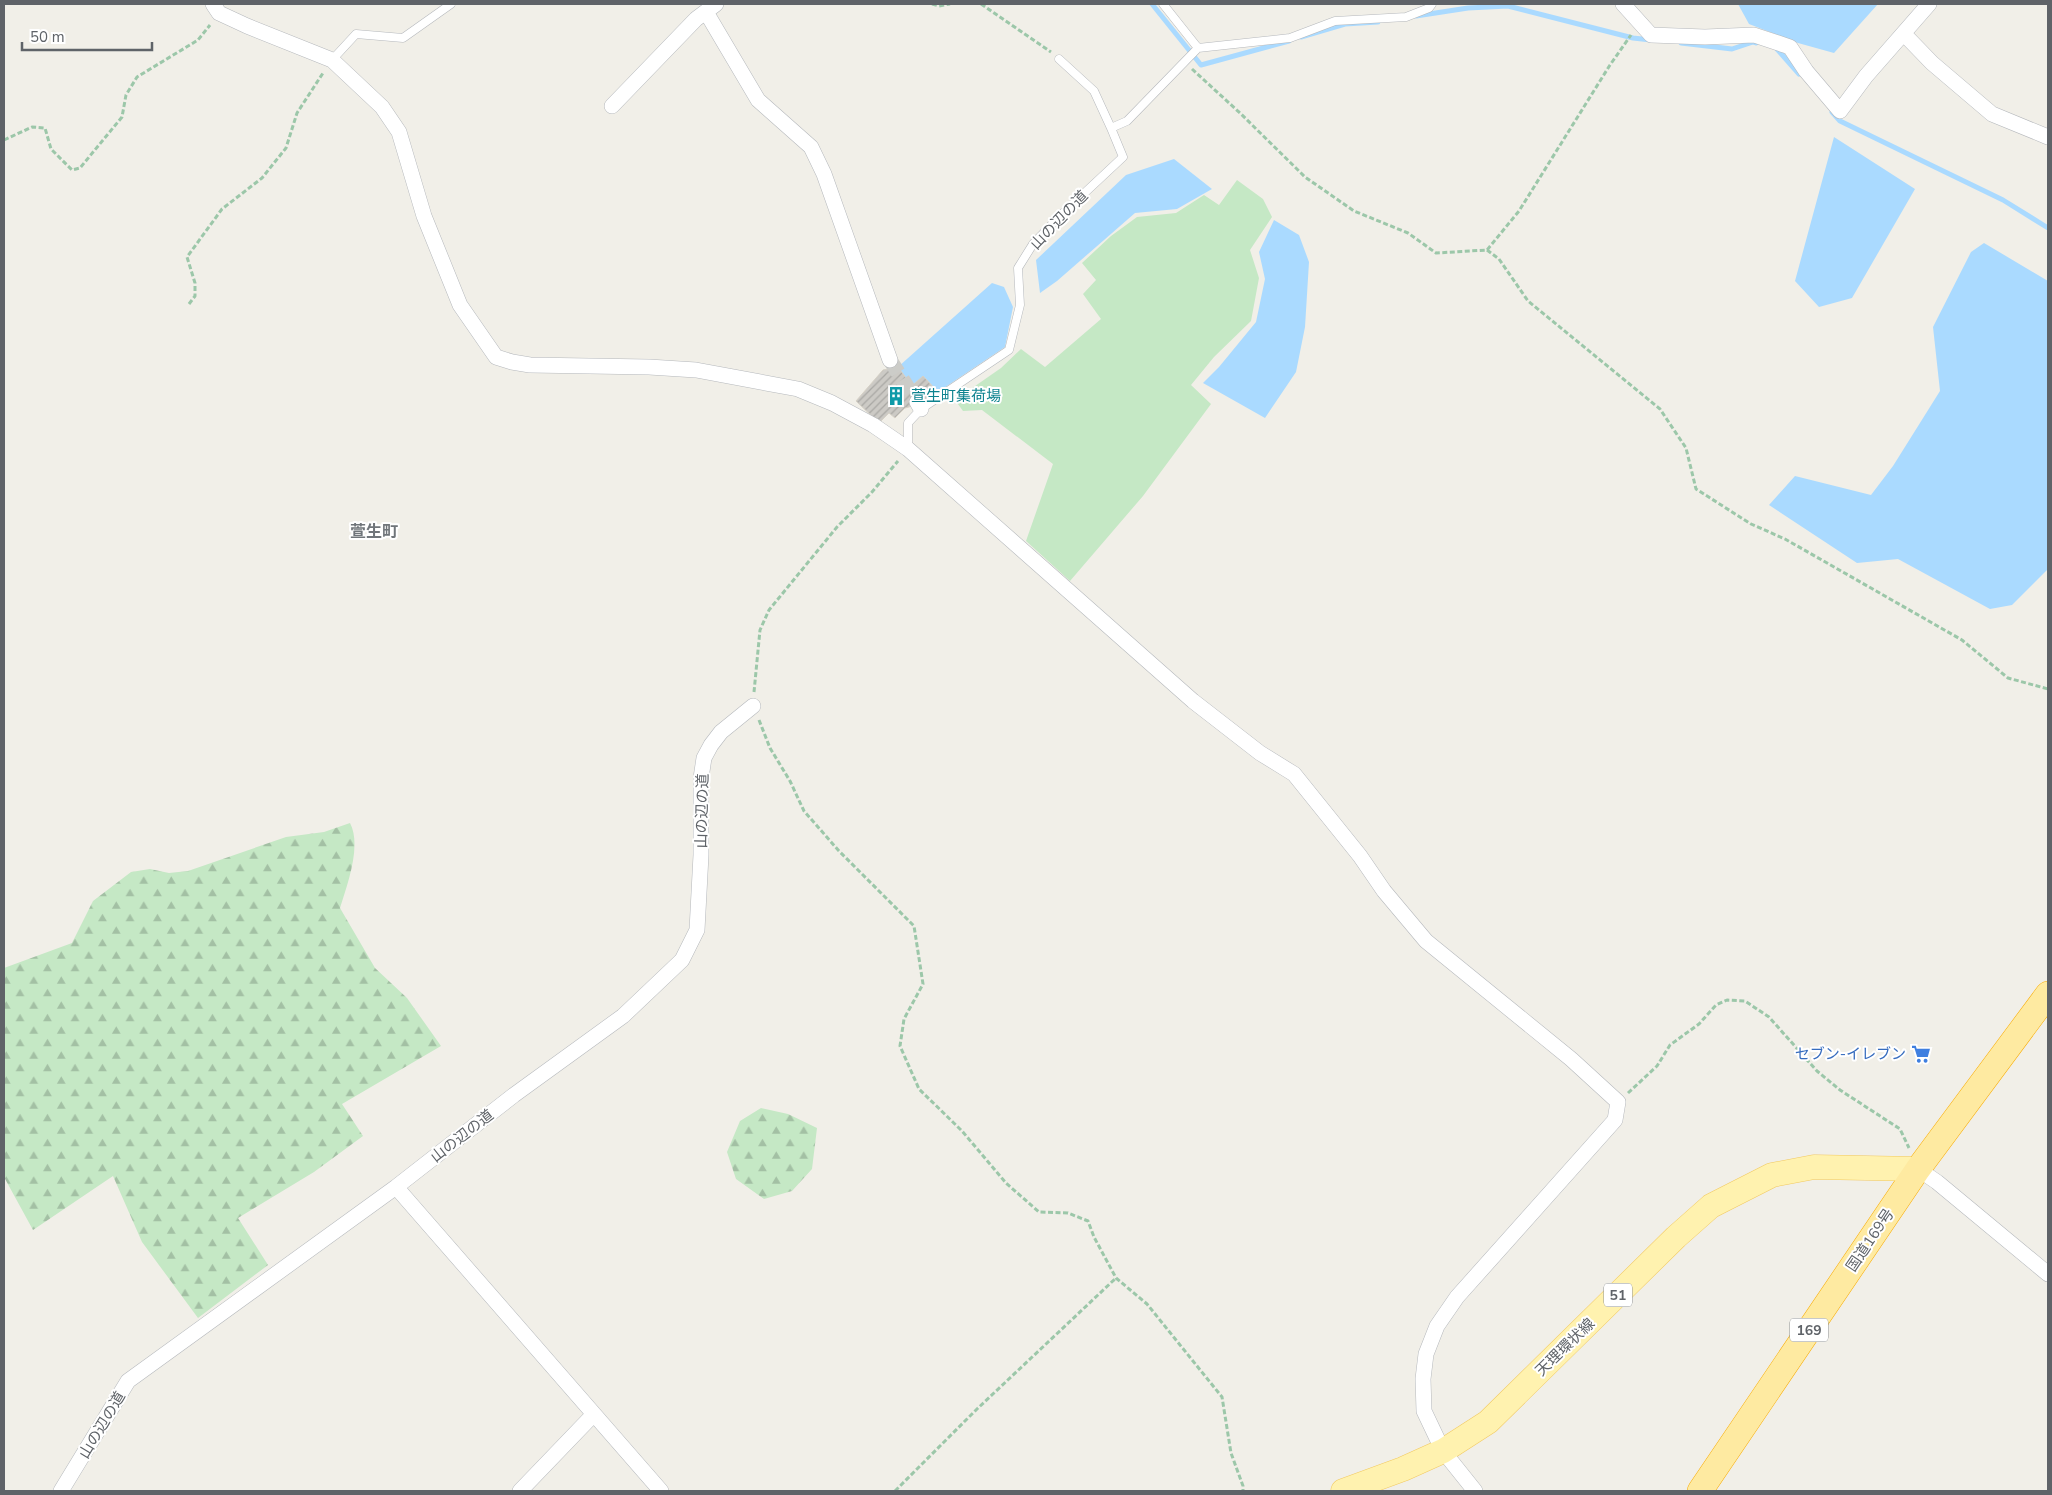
<svg xmlns="http://www.w3.org/2000/svg" width="2052" height="1495" font-family="'Nunito Sans','Noto Sans JP',sans-serif">
	<style>
		.green { fill: #c5e8c5 }
		.forest { fill: url(#forest-firs) }
		.water { fill: #aadaff }
		.lines { fill: none; stroke-linecap: round; stroke-linejoin: round }
		.stream { stroke: #aadaff; stroke-width: 5 }
		.building { fill: url(#building-hatch); stroke: #d6d1c6 }
		.minor-tunnel { stroke: #ccccc8; stroke-width: 15; stroke-dasharray: 15 8; stroke-linecap: butt }
		.service-casing { stroke: #b5b8bc; stroke-width: 9 }
		.minor-casing { stroke: #b5b8bc; stroke-width: 16 }
		.primary-casing { stroke: #f2c960; stroke-width: 25 }
		.trunk-casing { stroke: #f9ab00; stroke-width: 26 }
		.path { stroke: #9cc7a9; stroke-width: 3; stroke-dasharray: 5 2.5; stroke-linecap: butt }
		.service { stroke: #fff; stroke-width: 8 }
		.minor { stroke: #fff; stroke-width: 15 }
		.primary { stroke: #fff2af; stroke-width: 24 }
		.trunk { stroke: #feeaa1; stroke-width: 25 }
		.labels { text-anchor: middle; stroke-width: 4; stroke-linejoin: round; paint-order: stroke }
		.shield { fill: #fff; stroke: #8f9295; stroke-width: 1 }
		.shield-label { font-size: 14px; font-weight: bold; fill: #5f6368 }
		.street-label { font-size: 15px; fill: #5f6368; stroke: #fff }
		.culture-label { font-size: 15px; fill: #0d838f; stroke: #fff; text-anchor: start }
		.shop-label { font-size: 15px; fill: #366cbe; stroke: #fff; text-anchor: end }
		.neighbourhood-label { font-size: 16px; font-weight: bold; fill: #70757a; stroke: #fff }
	</style>
	<defs>
		<pattern id="forest-firs" width="22" height="20" patternUnits="userSpaceOnUse" patternTransform="scale(1.25)"><rect width="22" height="20" fill="#c5e8c5"/><path d="M5 1l3.5 6h-7zM16 11l3.5 6h-7z" fill="#a3c0a4"/></pattern>
		<pattern id="building-hatch" width="6" height="6" patternUnits="userSpaceOnUse" patternTransform="scale(1.25)"><rect width="6" height="6" fill="#cccac5"/><path d="M-1 1l2-2M0 6l6-6M5 7l2-2" fill="none" stroke="#a9a8a4"/></pattern>
	</defs>
	<rect width="100%" height="100%" fill="#f1efe8"/>
	<path class="green" d="M1237 180 1263 199 1272 217 1250 250 1259 278 1251 321 1214 357 1191 385 1211 404 1143 496 1070 581 1026 541 1053 464 982 410 963 411 955 400 1001 368 1021 349 1045 367 1101 319 1083 294 1096 280 1082 263 1111 236 1137 217 1176 213 1204 195 1219 205Z"/>
	<path class="forest" d="M350 823C362 846 347 885 340 908L375 968 407 998 441 1046 342 1104 363 1136 314 1172 238 1218 268 1265 198 1318 142 1242 113 1176 33 1230 4 1177V968L72 943 93 901 131 872 150 869 169 873 188 871 286 837 324 832Z
		M761 1108 788 1114 817 1128 812 1169 792 1191 764 1199 736 1179 727 1152 740 1121Z"/>
	<path class="water" d="M1738 4H1878L1834 53 1798 43 1749 24Z
		M1834 137 1915 189 1852 298 1819 307 1795 281Z
		M1174 159 1212 189 1177 209 1135 213 1057 281 1040 293 1036 260 1126 175Z
		M1274 220 1299 235 1309 262 1305 327 1296 372 1265 418 1203 383 1219 367 1256 322 1265 279 1259 252Z
		M1984 243 2048 281V569L2012 605 1990 609 1898 559 1857 563 1769 505 1795 476 1871 495 1893 466 1940 391 1933 327 1971 252Z
		M992 283 1004 287 1013 307 1005 347 938 392 923 376 912 386 898 367Z"/>
	<g class="lines">
		<path class="stream" d="M1152 4 1201 65 1289 41
			M1416 16 1468 8 1508 6 1633 38 1651 40
			M1301 37 1345 24 1378 22
			M1681 43 1732 49 1753 42 1756 43
			M1777 49 1799 74
			M1832 112 1840 121 2003 200 2048 228"/>
	</g>
	<path class="building" d="M898 367 912 386 923 376 938 392 924 403 905 408 895 418 889 413 879 423 856 401 883 370Z"/>
	<g class="lines">
		<path class="minor-tunnel" d="M890 360 917 402"/>
		<g class="service-casing">
			<path id="service" d="M1163 4 1198 48
				M1059 59 1094 91 1111 128
				M332 60 356 34 403 38 451 4
				M908 449V423L921 409 1009 350 1020 305 1018 268 1033 244 1062 214 1123 157 1111 128 1127 121 1198 48 1290 38 1335 21 1406 17 1429 8 1432 4"/>
		</g>
		<g class="minor-casing">
			<path id="minor" d="M213 4 219 13 247 26 332 60 382 107 399 132 424 216 460 305 496 357 512 362 530 365 649 367 696 370 798 389 832 403 873 425 908 449 1193 701 1260 753 1294 774 1360 856 1384 891 1426 941 1571 1059 1618 1102 1615 1120 1457 1297 1437 1326 1426 1354 1423 1379 1424 1411 1443 1451 1475 1491
				M1623 4 1651 35 1705 37 1754 35 1790 47 1806 71 1840 111 1866 76 1929 4
				M706 12 758 100 811 147 824 174 890 360
				M1904 34 1932 63 1992 114 2048 137
				M612 106 696 19 716 4
				M917 402 921 409
				M1918 1169 1937 1182 2048 1274
				M396 1187 661 1491
				M61 1491 128 1381 396 1187 514 1095 623 1016 682 960 697 930 701 855V778L704 758 711 745 721 732 753 706
				M520 1491 594 1414"/>
		</g>
		<g class="primary-casing">
			<path id="primary" d="M1343 1491 1403 1469 1443 1451 1488 1422 1676 1237 1711 1206 1772 1175 1814 1167 1918 1169"/>
		</g>
		<g class="trunk-casing">
			<path id="trunk" d="M1700 1491 1918 1169 2048 994"/>
		</g>
		<path class="path" d="M932 4 939 6 950 4
			M981 4 1051 52
			M1192 69 1240 113 1305 177 1354 211 1408 233 1436 253 1487 250 1519 211 1610 65 1631 35
			M4 140 32 127 45 128 51 149 72 170 80 168 122 117 126 95 137 77 198 40 210 25
			M1487 250 1499 259 1528 301 1660 409 1686 448 1696 489 1751 524 1785 539 1962 640 2008 678 2048 689
			M189 304 195 296V283L187 257 222 209 262 178 286 148 297 113 323 73
			M754 692 760 630 769 610 837 527 872 492 898 461
			M759 720 770 748 790 781 804 811 839 851 914 926 923 984 904 1019 900 1046 919 1089 962 1131 1006 1183 1039 1212 1068 1213 1088 1221 1094 1237 1116 1278 1147 1304 1222 1397 1231 1453 1243 1486V1491
			M1628 1093 1657 1066 1670 1045 1699 1024 1716 1005 1727 1000 1745 1001 1769 1017 1817 1071 1840 1090 1900 1129 1909 1148
			M895 1491 977 1409 1116 1278"/>
		<use href="#service" class="service"/>
		<use href="#minor" class="minor"/>
		<use href="#primary" class="primary"/>
		<use href="#trunk" class="trunk"/>
	</g>
	<defs>
		<g id="building-bare" transform="scale(1.5)"><path d="M-4-6H4V6H1V3H-1V6H-4ZM-2.5-4.3h1.7v1.8h-1.7ZM.8-4.3h1.7v1.8H.8ZM-2.5-1h1.7V.8h-1.7ZM.8-1h1.7V.8H.8Z" fill="#0f9aa8" stroke="#fff" stroke-width="2.5" paint-order="stroke"/></g>
		<g id="supermarket-bare" transform="scale(1.5)"><path d="M-6-5.5h2.5l.6 2H6L4.5 2H-2.5L-4.4-4H-6ZM-1.5 3.2a1.3 1.3 0 1 0 .1 0ZM3 3.2a1.3 1.3 0 1 0 .1 0Z" fill="#3f7fe0" stroke="#fff" stroke-width="2.5" paint-order="stroke"/></g>
	</defs>
	<g fill-rule="evenodd">
		<use href="#building-bare" x="896" y="396"/>
		<use href="#supermarket-bare" x="1921" y="1054"/>
	</g>
	<g class="labels">
		<g class="shield">
			<rect x="1604" y="1283.5" width="28" height="23" rx="4"/>
			<rect x="1790" y="1318.5" width="38" height="23" rx="4"/>
		</g>
		<g class="shield-label">
			<text x="1618" y="1300">51</text>
			<text x="1809" y="1335">169</text>
		</g>
		<g class="street-label">
			<text transform="translate(1059 220) rotate(-46)" y="5">山の辺の道</text>
			<text transform="translate(702 811) rotate(-89)" y="5">山の辺の道</text>
			<text transform="translate(462 1136) rotate(-38)" y="5">山の辺の道</text>
			<text transform="translate(1870 1240) rotate(-56)" y="5">国道169号</text>
			<text transform="translate(1565 1347) rotate(-44)" y="5">天理環状線</text>
			<text transform="translate(102 1425) rotate(-59)" y="5">山の辺の道</text>
		</g>
		<g class="culture-label">
			<text x="911" y="401">萱生町集荷場</text>
		</g>
		<g class="shop-label">
			<text x="1906" y="1059">セブン-イレブン</text>
		</g>
		<g class="neighbourhood-label">
			<text x="374" y="537">萱生町</text>
		</g>
	</g>
	<rect width="2052" height="1495" fill="none" stroke="#5f6368" stroke-width="10"/>
	<path d="M22 42v8h130v-8" fill="none" stroke="#5f6368" stroke-width="2.5"/>
	<text x="30" y="42" font-size="15" fill="#5f6368" stroke="#ffffff" stroke-width="4" paint-order="stroke">50 m</text>
</svg>
